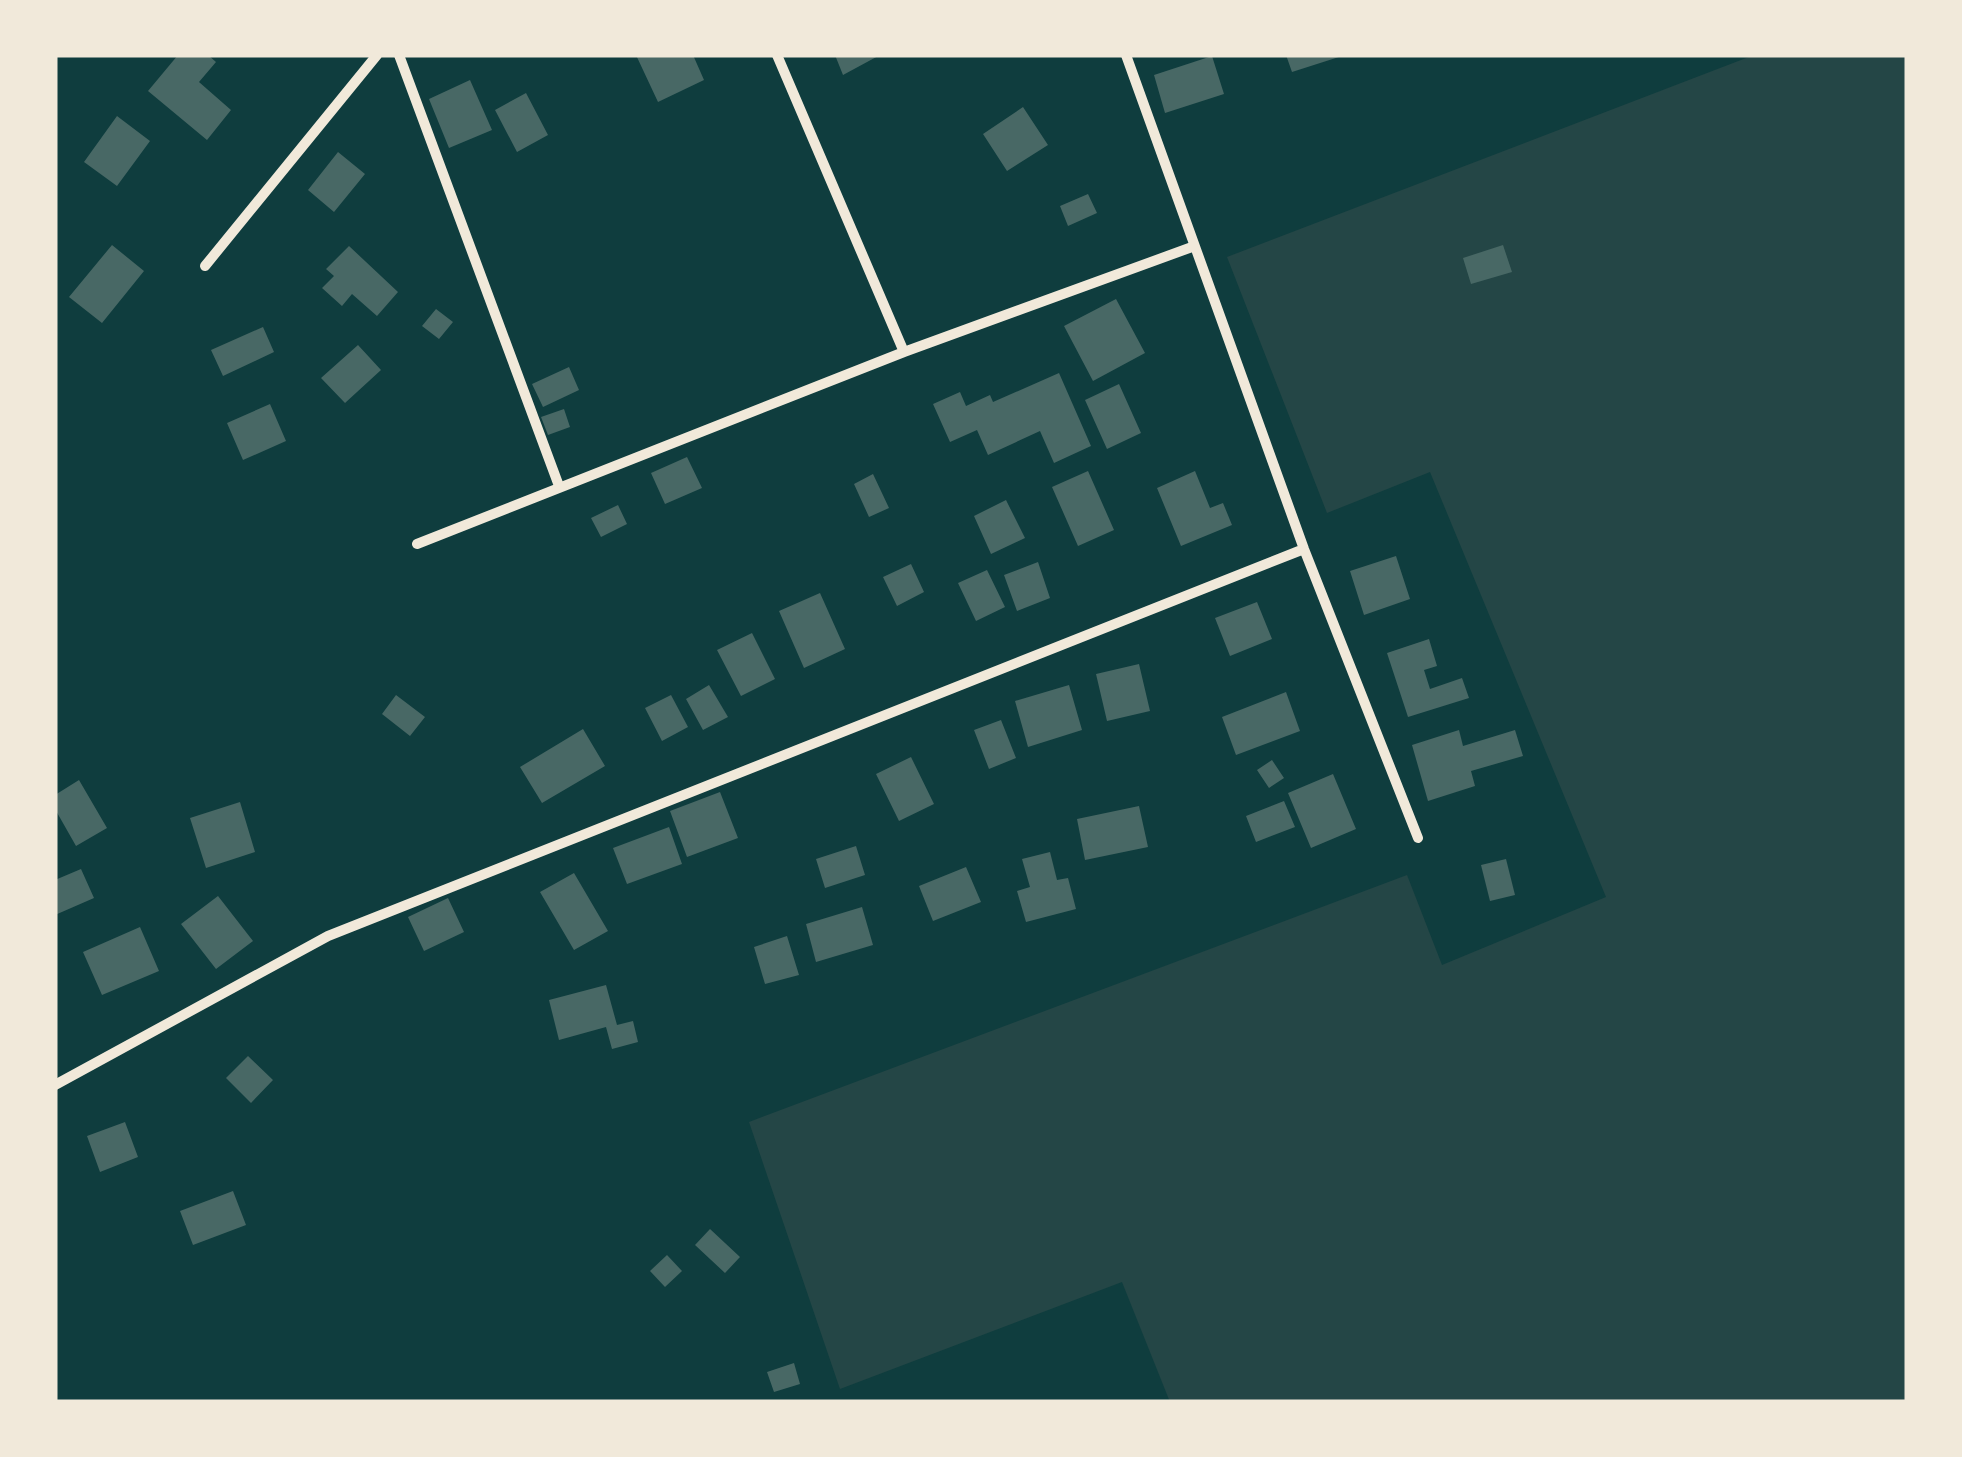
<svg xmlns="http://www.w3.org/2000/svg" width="1962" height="1457" font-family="'Exo 2',sans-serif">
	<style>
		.green { fill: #244646 }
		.building { fill: #486865 }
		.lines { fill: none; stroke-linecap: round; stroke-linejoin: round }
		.minor { stroke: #f1e9da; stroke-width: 10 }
	</style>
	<rect width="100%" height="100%" fill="#0f3d3e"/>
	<path class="green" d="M1754 55H1907V1402H1170L1122 1282 840 1389 749 1122 1407 875 1442 965 1606 897 1430 472 1327 513 1227 257Z"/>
	<path class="building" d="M178 55H208L216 62 199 82 231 110 207 140 148 91Z
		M636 55H693L704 80 658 102Z
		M835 55H880L843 75Z
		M1286 55H1342V56L1292 72Z
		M1212 56 1224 94 1165 113 1154 75Z
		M470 80 492 130 449 148 429 99Z
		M526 93 548 135 517 152 495 110Z
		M1023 107 1048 145 1007 171 983 134Z
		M117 116 150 141 117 186 84 162Z
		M338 152 365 174 334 212 308 190Z
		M1088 194 1097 213 1068 226 1060 206Z
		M112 245 144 271 102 323 69 297Z
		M1503 245 1512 272 1471 284 1463 258Z
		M349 246 398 292 377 316 352 294 342 306 322 288 334 276 326 269Z
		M1116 299 1145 353 1093 381 1064 326Z
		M436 309 453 322 439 339 422 326Z
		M263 327 274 352 223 376 211 350Z
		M358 345 381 370 345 403 321 378Z
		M569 367 579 390 543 407 532 384Z
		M1059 373 1091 446 1054 463 1040 431 988 455 977 430 950 442 933 404 960 392 966 406 990 395 993 402Z
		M1119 384 1141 433 1107 449 1085 400Z
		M270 404 286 441 243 460 227 423Z
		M564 409 570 427 548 435 541 417Z
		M687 457 702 488 665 504 651 473Z
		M1088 471 1114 530 1078 546 1052 487Z
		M1195 471 1210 508 1223 503 1232 525 1181 546 1157 488Z
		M873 474 889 508 869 517 854 484Z
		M1006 500 1025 538 991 554 974 516Z
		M618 505 627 524 601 537 591 518Z
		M1396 556 1410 599 1364 615 1350 571Z
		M1038 562 1050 598 1017 611 1004 575Z
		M911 564 924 592 897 606 883 577Z
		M987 570 1005 607 976 621 958 583Z
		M820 593 845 649 804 668 779 611Z
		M1257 602 1272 639 1230 656 1215 618Z
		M752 633 775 679 741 696 717 650Z
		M1429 639 1437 666 1424 670 1430 689 1462 678 1469 698 1408 717 1387 653Z
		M1139 664 1150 711 1107 721 1096 674Z
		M709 685 728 717 703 730 686 699Z
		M1069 685 1082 730 1028 747 1015 701Z
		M1286 692 1300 731 1236 755 1222 717Z
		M396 695 425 717 410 736 382 714Z
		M671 695 688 727 662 741 645 708Z
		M1001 720 1016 758 989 769 974 730Z
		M583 729 605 766 542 803 520 767Z
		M1459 730 1463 746 1515 730 1523 756 1471 771 1475 786 1428 801 1412 745Z
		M911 757 934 804 899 821 876 774Z
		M1272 760 1284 778 1269 788 1257 770Z
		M1333 774 1356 829 1311 848 1288 793Z
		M79 780 107 828 76 846 55 809V795Z
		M720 792 738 838 687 857 670 811Z
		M1284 801 1295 827 1256 842 1246 816Z
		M240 802 255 852 206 868 190 818Z
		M1139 806 1148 847 1085 860 1077 819Z
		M669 827 682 864 627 884 613 848Z
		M856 846 865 875 825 888 816 859Z
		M1050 852 1057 880 1068 878 1076 909 1026 922 1017 891 1030 887 1022 859Z
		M1506 859 1515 895 1490 901 1481 865Z
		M966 867 981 902 933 921 919 886Z
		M81 869 94 898 55 915V880Z
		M574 873 608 931 574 950 540 892Z
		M218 896 253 941 216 969 181 924Z
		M448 898 464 932 424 951 408 917Z
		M862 907 873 945 816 962 806 924Z
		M140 927 159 971 102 995 83 952Z
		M787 936 799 975 765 984 754 947Z
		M606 985 617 1025 633 1021 638 1042 612 1049 606 1027 559 1040 549 1000Z
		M248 1056 273 1080 251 1103 226 1078Z
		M125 1122 138 1157 100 1172 87 1136Z
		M233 1191 246 1225 193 1245 180 1211Z
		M710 1229 740 1257 725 1273 695 1245Z
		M667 1255 682 1271 665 1287 650 1271Z
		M794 1363 800 1384 774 1392 767 1372Z"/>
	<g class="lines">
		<path class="minor" d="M399 55 559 486
			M777 55 904 352
			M1126 55 1304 549 1418 838
			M205 266 377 55
			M417 544 904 352 1192 247
			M55 1085 328 936 1304 549"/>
	</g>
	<rect width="1962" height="1457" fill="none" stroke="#f1e9da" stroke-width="115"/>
</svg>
